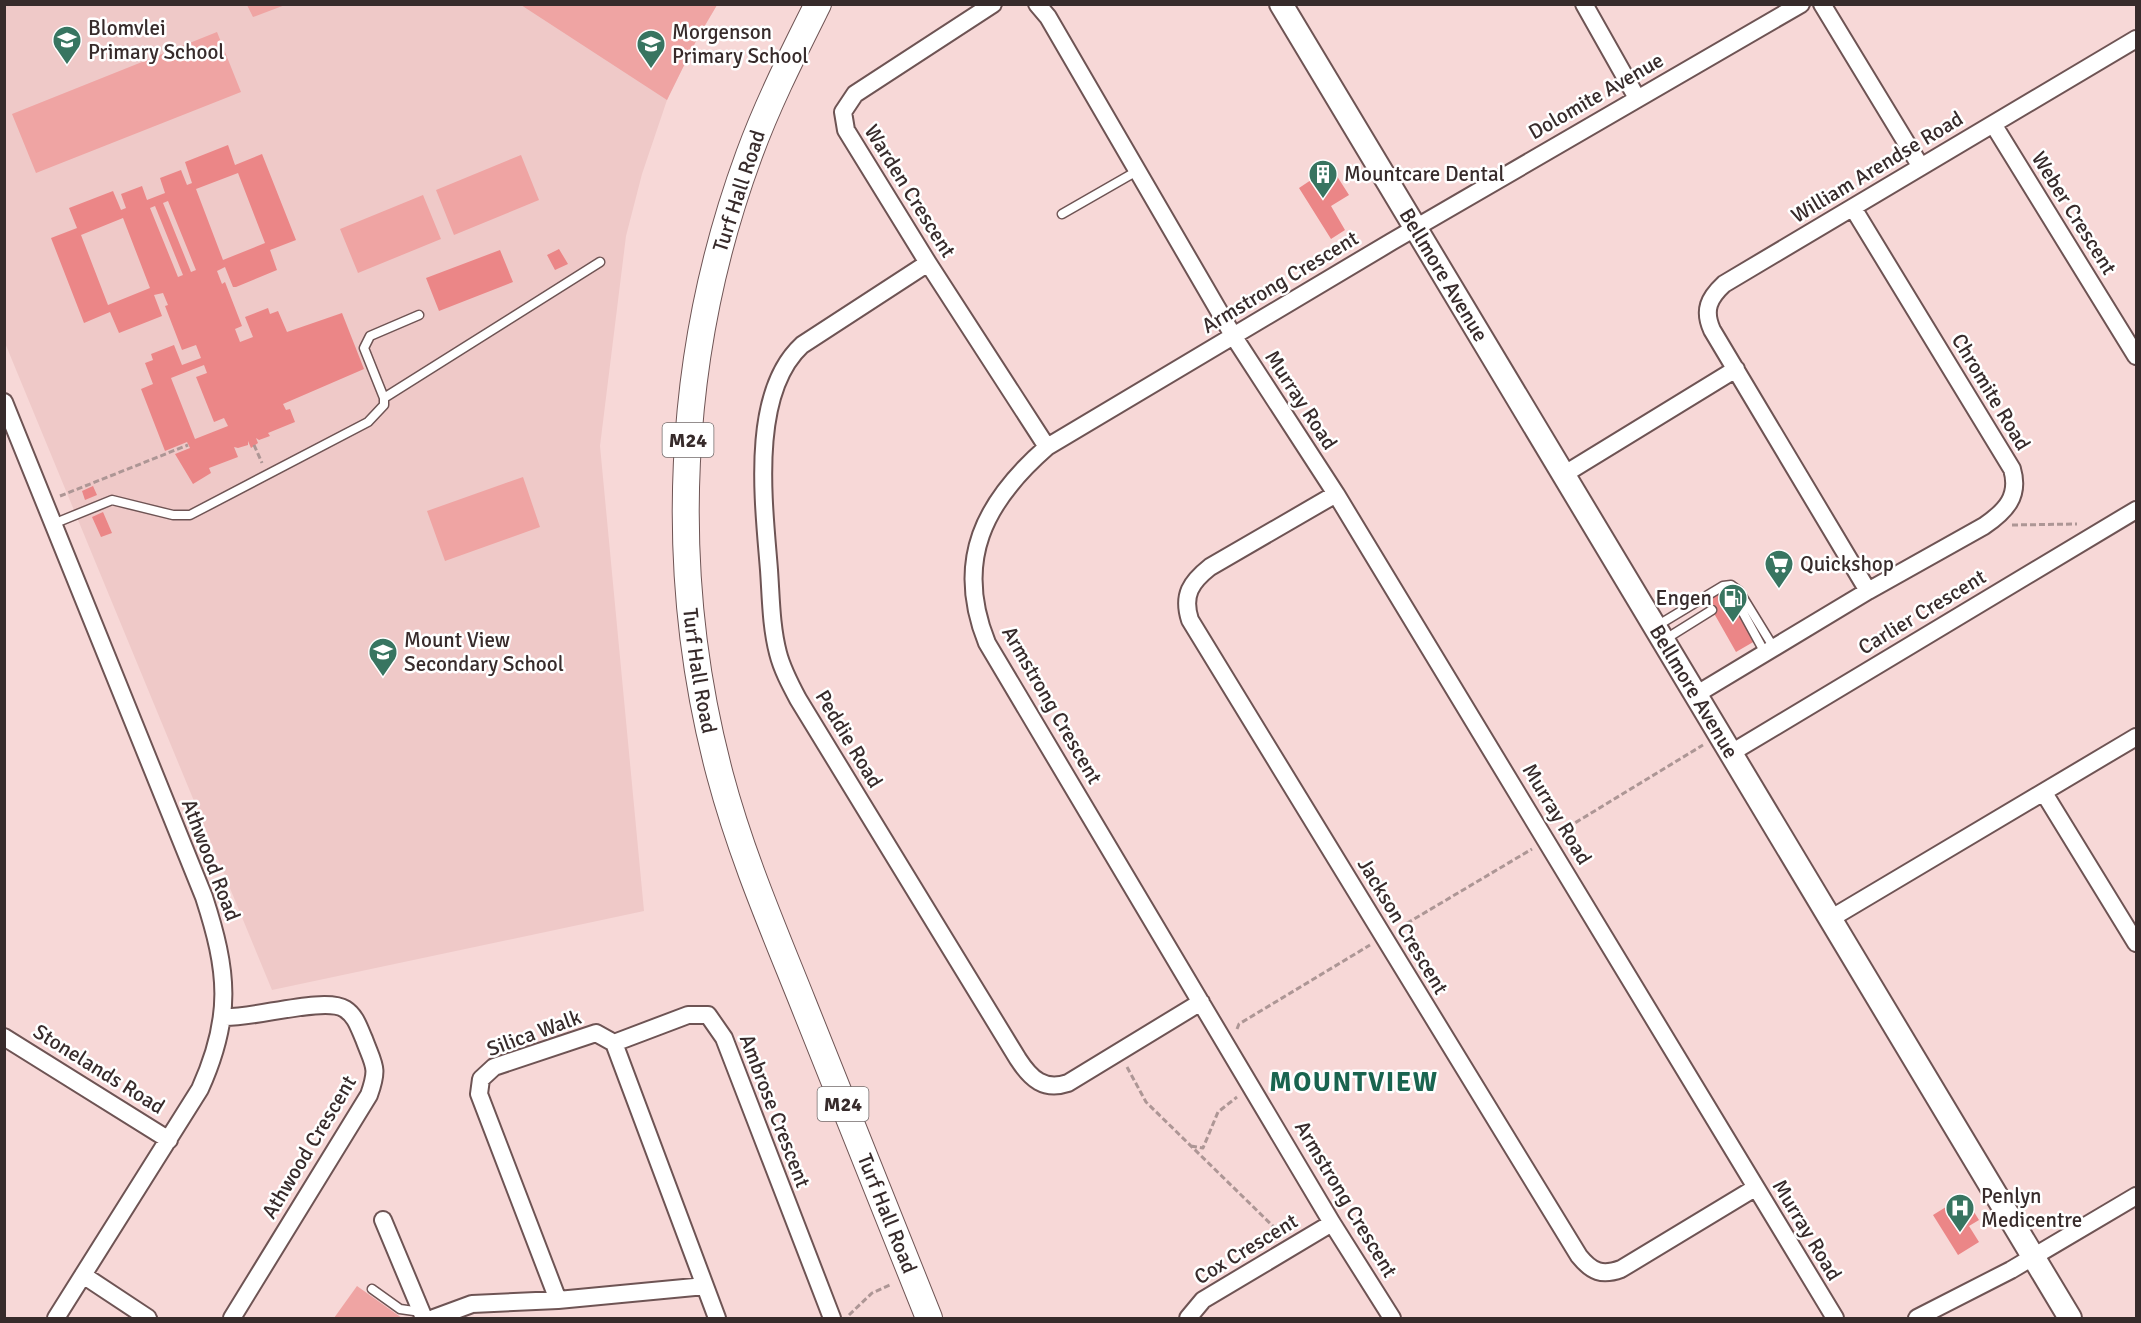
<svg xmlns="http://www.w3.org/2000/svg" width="2141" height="1323" font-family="Signika,sans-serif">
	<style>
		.built { fill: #efc9c8 }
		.green { fill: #efa4a3 }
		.building { fill: #eb8687; fill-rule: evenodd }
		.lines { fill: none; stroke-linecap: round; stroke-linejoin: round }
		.lane-casing { stroke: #6e5454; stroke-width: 11 }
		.street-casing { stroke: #6e5454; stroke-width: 20 }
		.secondary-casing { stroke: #6e5454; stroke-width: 26 }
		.primary-casing { stroke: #6e5454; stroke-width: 28 }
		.path { stroke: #ad9695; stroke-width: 3; stroke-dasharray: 6 3; stroke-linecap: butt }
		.lane { stroke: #fff; stroke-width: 8 }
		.street { stroke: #fff; stroke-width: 16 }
		.secondary { stroke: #fff; stroke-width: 22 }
		.primary { stroke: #fff; stroke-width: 26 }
		.labels { text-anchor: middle; stroke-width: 5; stroke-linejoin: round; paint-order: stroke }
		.shield { fill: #fff; stroke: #736b6b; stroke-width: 1.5 }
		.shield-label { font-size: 20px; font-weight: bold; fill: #372b2b }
		.poi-label { font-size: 21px; fill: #372b2b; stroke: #fff; text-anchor: start }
		.street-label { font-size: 21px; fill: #372b2b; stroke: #fff }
		.district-label { font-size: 27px; font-weight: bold; letter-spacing: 1.5px; fill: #19644f; stroke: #fff }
	</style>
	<rect width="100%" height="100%" fill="#f7d8d7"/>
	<path class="built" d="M4 5H717L697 39 667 100 642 174 626 236 600 446 644 911 272 990 5 343Z"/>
	<path class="green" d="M247 5H285L253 17Z
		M521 5H717L697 39 667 100Z
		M217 32 241 92 36 173 12 114Z
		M521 155 539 200 454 235 436 190Z
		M423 195 441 239 358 273 340 229Z
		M523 477 540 527 445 561 427 511Z
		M357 1286 402 1318H334Z"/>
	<path class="building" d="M228 145 235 165 262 154 296 240 270 250 277 270 236 287H233L225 267 217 271 222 284 225 282 242 326 235 329 240 342 253 337 245 317 268 308 270 314 278 311 287 332 342 313 364 369 283 404 286 410 290 409 295 422 268 433 270 436 259 440 256 438 258 443 251 448 248 441V445L238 448 234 447 238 457 209 468 211 473 193 484 175 454 190 448 187 442 165 451 141 389 153 384 145 363 153 360 151 354 174 345 182 365 201 358 196 345 182 350 165 306 168 305 163 293 154 295 162 316 119 333 110 312 84 323 51 238 77 228 69 208 113 191 121 210 126 208 121 194 142 186 147 200 165 193 160 178 181 170 187 185 192 183 185 162ZM238 173 265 243 223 260 196 189ZM168 201 196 270 191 272 163 203ZM155 206 183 275 178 277 150 208ZM123 218 150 288 108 305 81 235ZM204 365 207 373 196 377 214 422 224 418 228 426 195 439 171 378Z
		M1335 173 1349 195 1331 206 1345 230 1331 239 1299 188 1314 178 1317 184Z
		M559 249 568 264 555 270 547 255Z
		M500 250 513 282 439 311 426 278Z
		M93 486 97 495 85 500 82 491Z
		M103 512 112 533 101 537 92 517Z
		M1726 590 1755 641 1736 652 1707 601Z
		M1954 1202 1964 1218 1974 1212 1979 1220 1969 1226 1979 1242 1958 1255 1933 1215Z"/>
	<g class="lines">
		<g class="lane-casing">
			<path id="lane" d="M1062 214 1137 171
				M384 398 600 262
				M53 524 112 500 173 515H190L368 422 384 405V398L364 348 370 336 419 315
				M1731 598H1735L1765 653
				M1655 627 1723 586 1731 585 1739 591 1774 648
				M1664 640 1712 610
				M372 1289 400 1309 421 1312"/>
		</g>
		<g class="street-casing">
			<path id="street" d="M993 4 855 94 843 112 846 130 928 263 1047 447
				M1037 4 1048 17 1234 337 1336 494 1835 1318
				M1584 4 1637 98
				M1822 4 1921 167
				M1993 124 2136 356
				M928 263 802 345C749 394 764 505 769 570 771 598 771 626 778 653 782 669 790 684 798 699L1018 1059C1031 1079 1044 1091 1068 1083L1201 1002
				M4 402 204 897C228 971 233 1016 200 1089L56 1318
				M1563 475 1736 369
				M1336 494 1210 567C1191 582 1182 595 1190 620L1579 1256C1592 1272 1602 1276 1621 1269L1755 1188
				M1868 591 1712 330C1703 310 1709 298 1724 284L2136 39
				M1697 694 1868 591 1984 526C2006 511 2020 496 2012 469L1853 208
				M1731 753 2136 510
				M2044 793 2136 943
				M1830 919 2136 737
				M223 1017C252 1019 325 996 345 1009 356 1016 359 1028 364 1039 374 1066 379 1067 369 1095L232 1318
				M4 1037 169 1140
				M614 1043 688 1015H708L724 1038 832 1318
				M383 1220 424 1318
				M83 1275 148 1318
				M558 1300 479 1094 481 1079 494 1067 596 1033 614 1043 717 1318
				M434 1318 472 1304 558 1300 705 1286
				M1188 1318 1203 1300 1332 1223
				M1392 1318 1332 1223 987 643C954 561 984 502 1047 447L1391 242 1801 4
				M1917 1318 2011 1270 2136 1196"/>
		</g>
		<g class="secondary-casing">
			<g id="secondary">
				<path id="s1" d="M1281 4 2070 1318"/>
			</g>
		</g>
		<g class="primary-casing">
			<g id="primary">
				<path id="s2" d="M818 4C793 54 768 103 749 155 676 353 666 572 720 775 741 854 773 928 803 1003 845 1108 887 1213 929 1318"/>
			</g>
		</g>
		<path class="path" d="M254 445 262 463
			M60 496 188 445
			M2012 525 2077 524
			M1560 832 1703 745
			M1399 928 1532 849
			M1237 1029 1239 1024 1370 945
			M1127 1067 1146 1102 1280 1233
			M1191 1146 1203 1148 1218 1112 1237 1097
			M849 1315 872 1293 892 1284"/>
		<use href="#lane" class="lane"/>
		<use href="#street" class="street"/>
		<use href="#secondary" class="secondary"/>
		<use href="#primary" class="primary"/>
	</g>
	<defs>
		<g id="school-pin" transform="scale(1.5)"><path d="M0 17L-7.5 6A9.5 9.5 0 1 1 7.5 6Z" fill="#387561" stroke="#fff"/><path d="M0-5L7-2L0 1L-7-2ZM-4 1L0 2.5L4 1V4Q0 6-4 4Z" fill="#fff"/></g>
		<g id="building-pin" transform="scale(1.5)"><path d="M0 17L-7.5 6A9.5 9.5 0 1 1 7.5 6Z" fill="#387561" stroke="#fff"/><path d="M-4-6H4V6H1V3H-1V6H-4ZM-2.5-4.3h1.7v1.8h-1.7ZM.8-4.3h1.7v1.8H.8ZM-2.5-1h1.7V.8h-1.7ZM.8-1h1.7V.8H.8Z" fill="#fff"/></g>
		<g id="supermarket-pin" transform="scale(1.5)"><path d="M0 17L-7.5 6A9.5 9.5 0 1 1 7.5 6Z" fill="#387561" stroke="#fff"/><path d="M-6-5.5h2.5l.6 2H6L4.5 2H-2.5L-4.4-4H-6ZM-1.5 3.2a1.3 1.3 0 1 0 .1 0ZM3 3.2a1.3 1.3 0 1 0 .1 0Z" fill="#fff"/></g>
		<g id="fuel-pin" transform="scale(1.5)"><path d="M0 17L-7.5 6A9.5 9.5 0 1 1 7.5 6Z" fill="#387561" stroke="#fff"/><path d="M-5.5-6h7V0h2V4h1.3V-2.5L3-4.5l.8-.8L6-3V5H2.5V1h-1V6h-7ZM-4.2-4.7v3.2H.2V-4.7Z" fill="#fff"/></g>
		<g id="hospital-pin" transform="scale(1.5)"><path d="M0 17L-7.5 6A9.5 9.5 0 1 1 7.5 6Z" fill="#387561" stroke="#fff"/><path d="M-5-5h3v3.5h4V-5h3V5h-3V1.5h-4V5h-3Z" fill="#fff"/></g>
	</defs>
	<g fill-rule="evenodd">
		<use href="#school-pin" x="67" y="40"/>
		<use href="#school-pin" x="651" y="44"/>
		<use href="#building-pin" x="1323" y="174"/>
		<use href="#supermarket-pin" x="1779" y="564"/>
		<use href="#fuel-pin" x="1733" y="598"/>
		<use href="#school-pin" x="383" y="652"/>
		<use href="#hospital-pin" x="1960" y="1208"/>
	</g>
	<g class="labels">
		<g class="shield">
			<rect x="662.5" y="423" width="51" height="34" rx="4.5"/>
			<rect x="817.5" y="1087" width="51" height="34" rx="4.5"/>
		</g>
		<g class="shield-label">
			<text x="688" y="447">M24</text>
			<text x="843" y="1111">M24</text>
		</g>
		<g class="poi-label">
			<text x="88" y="35">Blomvlei<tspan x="88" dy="24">Primary School</tspan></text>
			<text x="672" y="39">Morgenson<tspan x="672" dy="24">Primary School</tspan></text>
			<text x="1344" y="181">Mountcare Dental</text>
			<text x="1800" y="571">Quickshop</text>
			<text x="1712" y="605" text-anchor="end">Engen</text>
			<text x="404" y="647">Mount View<tspan x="404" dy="24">Secondary School</tspan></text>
			<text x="1981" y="1203">Penlyn<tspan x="1981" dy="24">Medicentre</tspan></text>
		</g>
		<g class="street-label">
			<text transform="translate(1596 96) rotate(-30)" y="7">Dolomite Avenue</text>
			<text transform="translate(1877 167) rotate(-31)" y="7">William Arendse Road</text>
			<text transform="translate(739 191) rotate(-72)" y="7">Turf Hall Road</text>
			<text transform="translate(910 191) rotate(58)" y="7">Warden Crescent</text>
			<text transform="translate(2074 213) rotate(58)" y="7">Weber Crescent</text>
			<text dy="7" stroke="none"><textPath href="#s1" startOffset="316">Bellmore Avenue</textPath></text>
			<text transform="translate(1280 282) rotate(-31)" y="7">Armstrong Crescent</text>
			<text transform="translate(1991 392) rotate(59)" y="7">Chromite Road</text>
			<text transform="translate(1301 400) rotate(57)" y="7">Murray Road</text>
			<text transform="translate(1922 612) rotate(-31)" y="7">Carlier Crescent</text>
			<text dy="7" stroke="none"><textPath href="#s2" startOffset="690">Turf Hall Road</textPath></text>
			<text dy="7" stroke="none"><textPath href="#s1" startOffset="802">Bellmore Avenue</textPath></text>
			<text transform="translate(1052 705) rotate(60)" y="7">Armstrong Crescent</text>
			<text transform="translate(849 739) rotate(59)" y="7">Peddie Road</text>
			<text transform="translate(1557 814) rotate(59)" y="7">Murray Road</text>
			<text transform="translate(211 860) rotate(69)" y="7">Athwood Road</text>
			<text transform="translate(1403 926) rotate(59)" y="7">Jackson Crescent</text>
			<text transform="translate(534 1033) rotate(-20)" y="7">Silica Walk</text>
			<text transform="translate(99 1069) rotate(32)" y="7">Stonelands Road</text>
			<text transform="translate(775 1111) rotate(69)" y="7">Ambrose Crescent</text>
			<text transform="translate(309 1147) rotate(-59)" y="7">Athwood Crescent</text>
			<text transform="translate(1346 1199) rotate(59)" y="7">Armstrong Crescent</text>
			<text dy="7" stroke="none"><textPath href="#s2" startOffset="1266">Turf Hall Road</textPath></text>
			<text transform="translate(1807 1230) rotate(59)" y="7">Murray Road</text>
			<text transform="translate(1246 1249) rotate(-31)" y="7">Cox Crescent</text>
		</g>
		<g class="district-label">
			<text x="1354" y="1091">MOUNTVIEW</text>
		</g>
	</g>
	<rect width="2141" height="1323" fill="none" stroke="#372b2b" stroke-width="12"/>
</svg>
